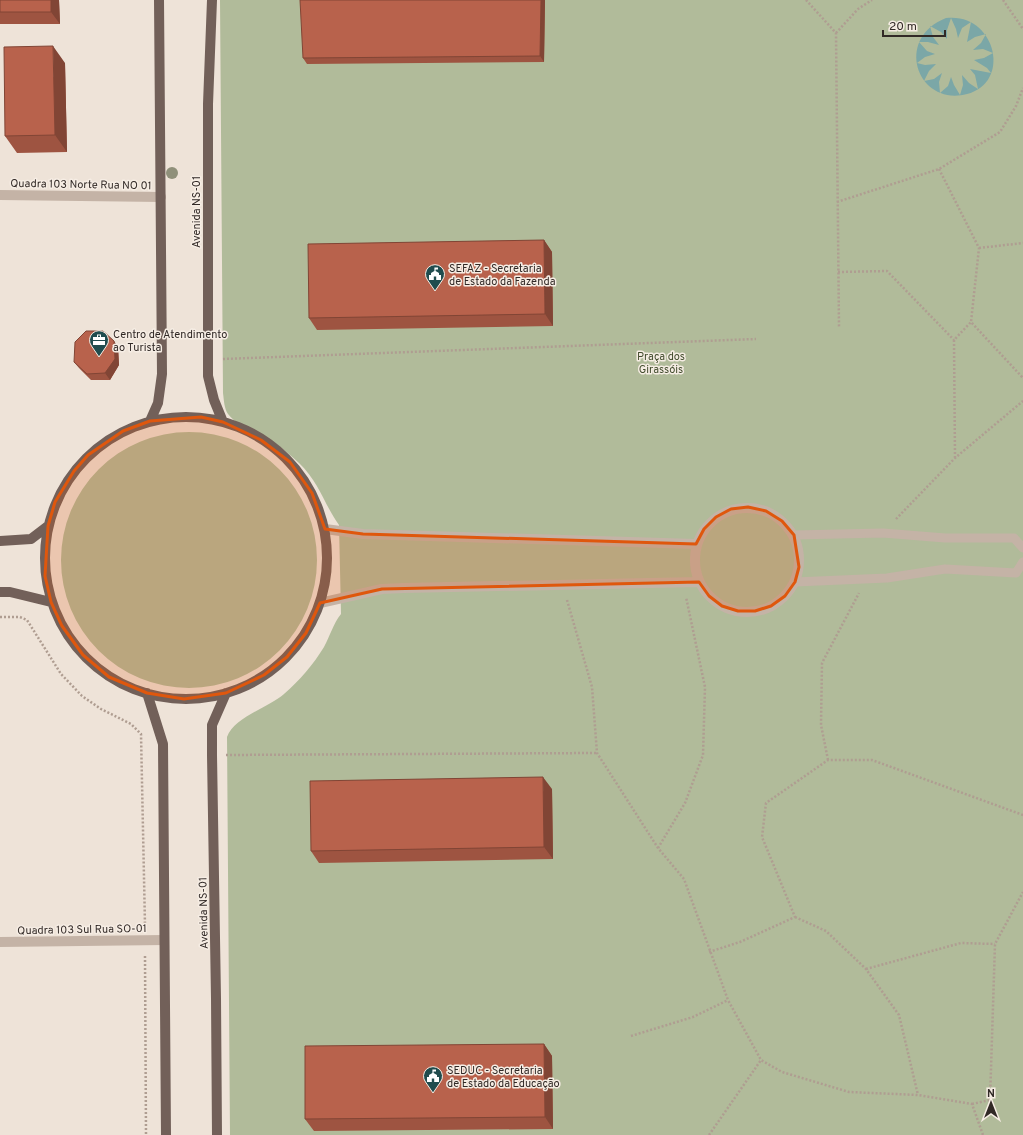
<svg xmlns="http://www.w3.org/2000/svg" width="1023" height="1135" font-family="Overpass,sans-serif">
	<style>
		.green { fill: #b1bb9a }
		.water { fill: #7ba7a7; fill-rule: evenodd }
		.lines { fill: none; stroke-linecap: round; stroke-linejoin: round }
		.path { stroke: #af9d91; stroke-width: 2.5; stroke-dasharray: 2 2; stroke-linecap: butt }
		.service { stroke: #c4b3a6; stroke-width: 9 }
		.minor { stroke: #c4b3a6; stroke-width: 10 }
		.primary { stroke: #726059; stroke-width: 10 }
		.tree { fill: #8f907a }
		.wall { fill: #9e5441 }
		.shaded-wall { fill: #814535 }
		.building { fill: #b8624c; stroke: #814535 }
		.marked { fill: #df570d; fill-opacity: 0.2; stroke: #df570d; stroke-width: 3; stroke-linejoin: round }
		.labels { text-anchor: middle; stroke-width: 3; stroke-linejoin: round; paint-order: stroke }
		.street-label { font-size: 11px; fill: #312926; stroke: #f6ede4 }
		.poi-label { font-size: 11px; fill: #312926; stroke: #f6ede4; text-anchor: start }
		.park-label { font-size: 11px; fill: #424c2d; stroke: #f6ede4 }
	</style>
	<rect width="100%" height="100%" fill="#eee3d8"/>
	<path class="green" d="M220 0H1023V1135H230L227 737C234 717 268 708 284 694 300 680 313 665 324 647 330 636 333 624 341 614L339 525C324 504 319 482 299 463 289 454 279 445 267 438 255 431 237 426 228 414 224 408 224 400 223 393Z
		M61 560a128 128 0 1 1 256 0a128 128 0 1 1-256 0Z"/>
	<path class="water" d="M946 18C995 12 1013 82 967 94 918 107 893 39 946 18ZM951 18 956 29 958 38 962 28 971 22 967 42 975 37 986 34 981 43 973 50 983 49 993 53 984 58 974 60 987 68 991 73 970 69 975 75 978 89 969 83 962 75 963 85 960 95 954 85 951 77 948 86 940 93 939 82 942 73 934 79 924 81 929 71 936 64 925 65 917 63 925 57 935 54 927 51 919 42H928L939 45 933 37 930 26 941 32 947 39V30Z"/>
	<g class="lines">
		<path class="path" d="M806 0 836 33 839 327
			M1003 0 1023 29
			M836 33 858 9 872 0
			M939 169 979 248 971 322
			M837 202 939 169 1000 132 1016 106 1023 88
			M979 248 1023 243
			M838 272 887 271 954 340
			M223 359 756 339
			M955 458 954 340 971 322 1023 378
			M896 519 955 458 1023 401
			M567 600 592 687 597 753 658 848 684 879 728 1000 761 1060 782 1072 849 1092 918 1095 972 1104 983 1135
			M0 617H20L27 620 61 674 82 696 101 709 131 724 141 734 145 925
			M226 755 597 753
			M828 760 821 725 822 663 859 593
			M658 848 685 803 703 755 705 687 686 597
			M795 917 826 931 866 969 899 1015 918 1095
			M709 952 740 942 795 917 762 837 766 803 828 760H872L1023 815
			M145 956 146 1135
			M866 969 961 943 995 944
			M631 1036 693 1017 728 1000
			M972 1104 990 1100 995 944 1023 892
			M709 1135 761 1060"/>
		<path class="service" d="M794 535 883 533 945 538H1014L1023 548
			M795 582 887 578 945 569 1016 573 1023 562"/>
		<path class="minor" d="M0 195 161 197
			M695 560a52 52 0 1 1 104 0a52 52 0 1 1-104 0Z
			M325 529 363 534 696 544
			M320 603 382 589 404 588 699 582
			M0 942 164 940"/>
		<path class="primary" d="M212 0 208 104V376L214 400 223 422
			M45 558a141 141 0 1 1 282 0a141 141 0 1 1-282 0Z
			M150 421 158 403 162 374 159 0
			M0 541 31 539 48 526
			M0 592H10L51 602
			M147 693 163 744 166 1135
			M217 1135 216 998 212 755V725L226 693"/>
	</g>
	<circle class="tree" cx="172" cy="173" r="6"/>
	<path class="wall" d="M0 0H59L60 24H0Z
		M545 0 544 62 307 64 303 58Z
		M65 63 67 152 17 153 5 136Z
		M544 240 552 252 553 326 317 330 309 318Z
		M118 347 119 365 110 380H91L79 368 74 362Z
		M552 789 553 859 319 863 311 851Z
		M544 1044 552 1056 553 1129 314 1131 305 1119Z"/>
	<path class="shaded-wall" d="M51 0H59L60 24 51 12Z
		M541 0H545L544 62 540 56Z
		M53 46 65 63 67 152 55 135Z
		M544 240 552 252 553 326 545 314Z
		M114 341 118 347 119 365 110 380 105 373Z
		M543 777 552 789 553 859 544 847Z
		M544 1044 552 1056 553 1129 545 1117Z"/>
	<path class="building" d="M0 0H51V12H0Z
		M300 0H541L540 56 303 58Z
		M53 46 55 135 5 136 4 47Z
		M544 240 545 314 309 318 308 244Z
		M86 331H103L114 341 115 359 105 373 87 374 74 362 75 342Z
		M543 777 544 847 311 851 310 781Z
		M544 1044 545 1117 305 1119V1046Z"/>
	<path class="marked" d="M201 417 223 422 261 440 290 462 312 493 325 529 363 534 696 544 704 529 716 517 731 509 748 507 766 511 782 521 794 535 799 567 795 582 785 596 771 606 755 611H738L722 606 709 596 699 582 382 589 320 603 306 633 287 657 264 675 226 693 184 699 147 693 109 677 83 655 62 626 51 602 45 576 48 526 55 502 74 471 88 455 123 431 150 421Z"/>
	<defs>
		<g id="civic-pin" transform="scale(1)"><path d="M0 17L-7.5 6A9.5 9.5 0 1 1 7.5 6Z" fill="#204c4e" stroke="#f6ede4"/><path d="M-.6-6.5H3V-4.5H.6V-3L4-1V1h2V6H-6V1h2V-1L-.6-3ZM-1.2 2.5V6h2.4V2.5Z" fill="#fff"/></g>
		<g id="office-pin" transform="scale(1)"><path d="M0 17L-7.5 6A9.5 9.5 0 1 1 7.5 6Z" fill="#204c4e" stroke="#f6ede4"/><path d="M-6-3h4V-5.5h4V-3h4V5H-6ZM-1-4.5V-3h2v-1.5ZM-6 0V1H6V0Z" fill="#fff"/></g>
	</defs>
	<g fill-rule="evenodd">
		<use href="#civic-pin" x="435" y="274"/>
		<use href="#office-pin" x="99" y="340"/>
		<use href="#civic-pin" x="433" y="1076"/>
	</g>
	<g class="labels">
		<g class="street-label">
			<text transform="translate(81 184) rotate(1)" y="4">Quadra 103 Norte Rua NO 01</text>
			<text transform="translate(196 212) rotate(-90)" y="4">Avenida NS-01</text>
			<text transform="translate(203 913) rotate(-91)" y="4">Avenida NS-01</text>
			<text transform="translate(82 929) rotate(-1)" y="4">Quadra 103 Sul Rua SO-01</text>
		</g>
		<g class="poi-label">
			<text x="449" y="272">SEFAZ - Secretaria<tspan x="449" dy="13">de Estado da Fazenda</tspan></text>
			<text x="113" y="338">Centro de Atendimento<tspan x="113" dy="13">ao Turista</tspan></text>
			<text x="447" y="1074">SEDUC - Secretaria<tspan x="447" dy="13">de Estado da Educação</tspan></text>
		</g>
		<g class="park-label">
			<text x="661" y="360">Praça dos<tspan x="661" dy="13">Girassóis</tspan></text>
		</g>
	</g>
	<g transform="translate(991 1103)" stroke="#f6ede4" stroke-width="3" paint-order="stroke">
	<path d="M0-3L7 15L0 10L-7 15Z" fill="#312926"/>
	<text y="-6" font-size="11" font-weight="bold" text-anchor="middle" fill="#312926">N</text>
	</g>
	<path d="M883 30v6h62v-6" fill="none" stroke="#312926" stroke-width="2"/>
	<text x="889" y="30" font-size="12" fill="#312926" stroke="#f6ede4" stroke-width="3" paint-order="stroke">20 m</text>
</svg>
